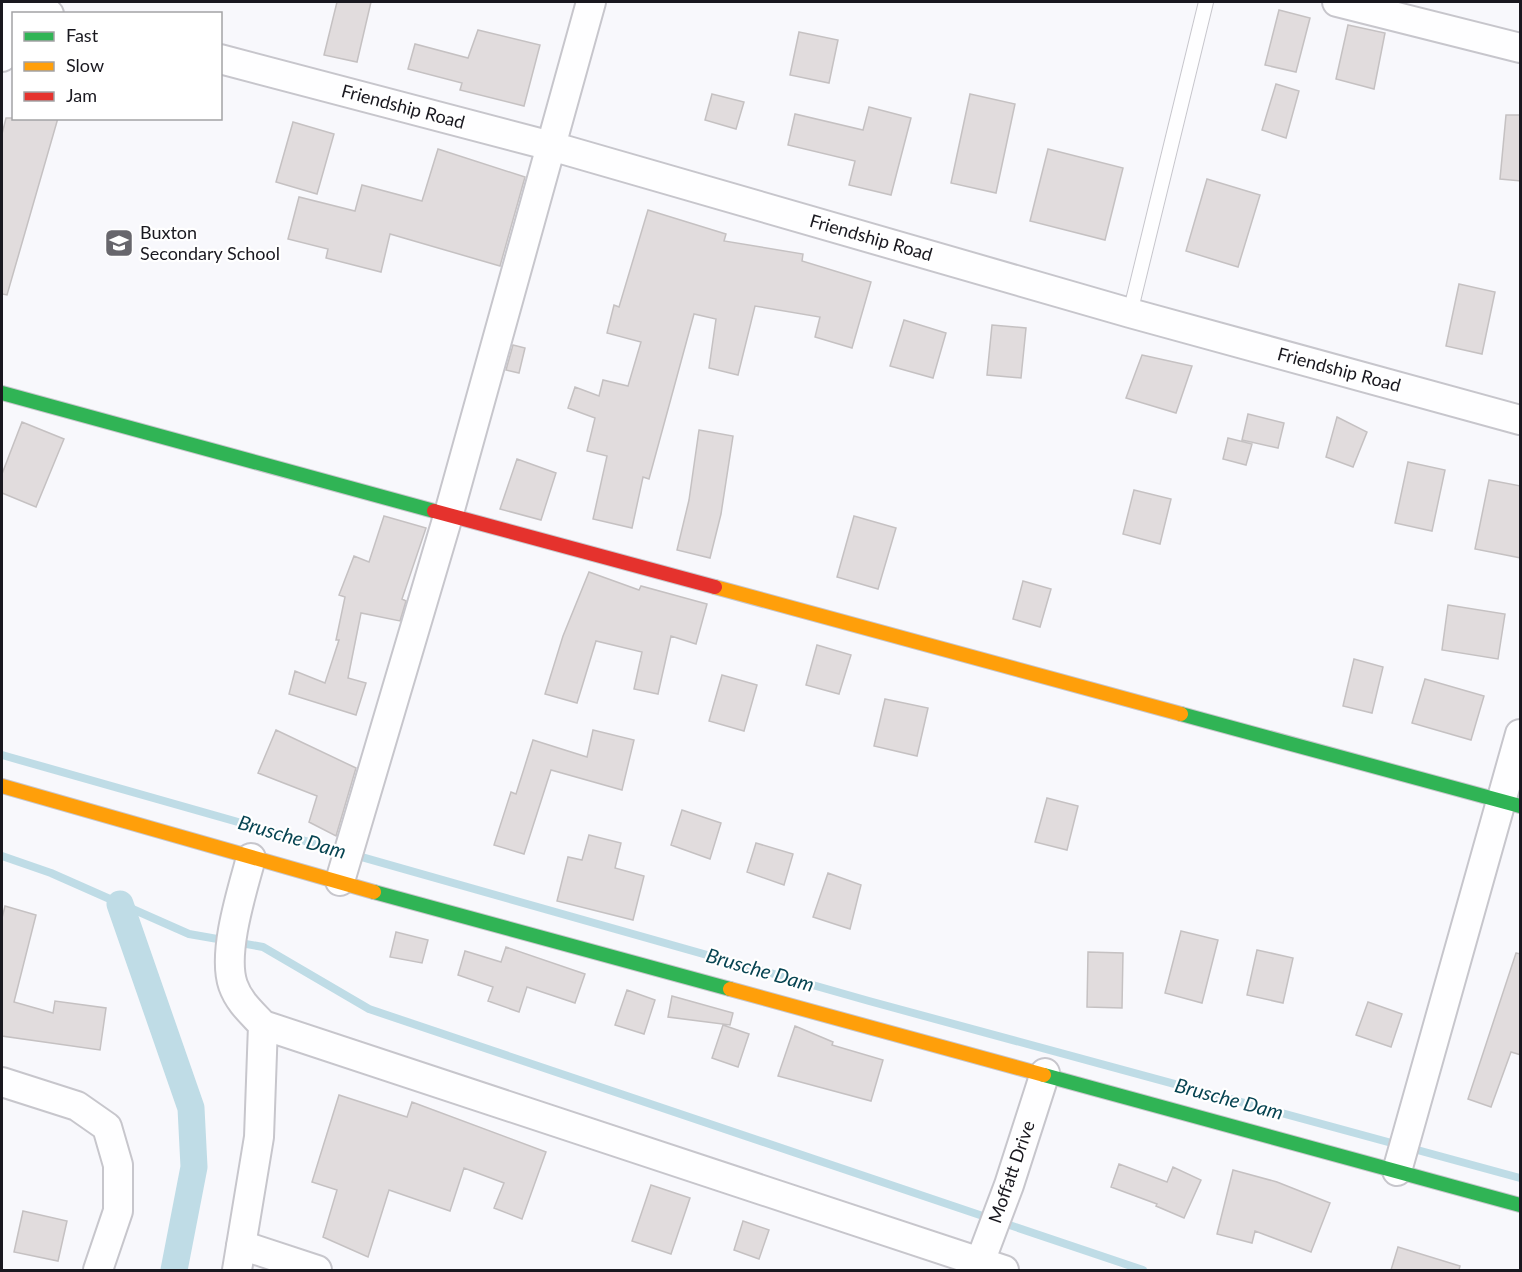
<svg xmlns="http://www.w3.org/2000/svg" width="1522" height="1272" font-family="Lato,sans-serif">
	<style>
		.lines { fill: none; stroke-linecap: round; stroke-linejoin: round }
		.stream { stroke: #bfdce6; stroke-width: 8 }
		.canal { stroke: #bfdce6; stroke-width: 27 }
		.building { fill: #e1dcdd; stroke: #c5c1c2; stroke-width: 1.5 }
		.lane-casing { stroke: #c7c6cc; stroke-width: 16 }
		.street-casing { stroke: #c7c6cc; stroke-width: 32 }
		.fast-casing { stroke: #c7c6cc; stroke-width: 16 }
		.slow-casing { stroke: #c7c6cc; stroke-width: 16 }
		.jam-casing { stroke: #c7c6cc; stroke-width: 16 }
		.lane { stroke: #fefeff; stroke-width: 14 }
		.street { stroke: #fefeff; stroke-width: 28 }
		.fast { stroke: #30b455; stroke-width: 14 }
		.slow { stroke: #ff9f0a; stroke-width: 14 }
		.jam { stroke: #e5322d; stroke-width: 14 }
		.labels { text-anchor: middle; stroke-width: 4.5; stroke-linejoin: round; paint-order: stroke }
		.street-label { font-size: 18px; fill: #19181f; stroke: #fff }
		.poi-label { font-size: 18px; fill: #19181f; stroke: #fff; text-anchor: start }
		.water-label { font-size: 20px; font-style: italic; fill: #074452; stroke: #fff }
	</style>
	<rect width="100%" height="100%" fill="#f8f8fc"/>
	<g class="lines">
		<path class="stream" d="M2 755 869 1001 1399 1145
			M2 856 51 873 189 934 263 947 369 1009 1143 1270
			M1410 1148 1520 1178"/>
		<path class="canal" d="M120 904 191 1108 194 1167 174 1270"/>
	</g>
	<path class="building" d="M337 2H371L357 62 324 55Z
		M1279 10 1310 18 1296 72 1265 65Z
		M1348 25 1385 33 1374 89 1336 79Z
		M478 30 540 45 524 106 460 90 462 83 408 69 415 44 468 58Z
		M799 32 838 40 829 83 790 75Z
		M1276 84 1299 91 1286 138 1262 130Z
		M712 94 744 102 736 129 705 120Z
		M970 94 1015 104 996 193 951 183Z
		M869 107 911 118 891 195 849 185 855 161 788 145 795 114 863 130Z
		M1506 115H1521V181L1500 179Z
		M6 118H58L7 295 2 294V134Z
		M293 122 334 134 317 194 276 182Z
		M438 149 525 177 500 266 390 234 381 272 326 258 328 249 288 239 299 197 355 211 362 185 422 201Z
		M1048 149 1123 168 1105 240 1030 221Z
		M1207 179 1260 195 1238 267 1186 251Z
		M648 210 726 234 724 241 803 254 802 261 871 282 852 348 815 337 820 317 755 306 738 375 709 368 716 319 694 314 649 479 643 477 632 528 593 519 607 456 587 451 595 418 568 408 575 387 599 396 603 380 628 386 641 342 607 333 614 305 619 307Z
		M1459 284 1495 292 1482 354 1446 346Z
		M904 320 946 333 933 378 890 366Z
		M992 325 1026 328 1021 378 987 375Z
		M513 345 525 348 519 373 506 370Z
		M1142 355 1192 366 1176 413 1126 398Z
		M1248 414 1284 423 1278 448 1242 440Z
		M1337 417 1367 432 1353 467 1326 457Z
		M22 422 64 439 36 507 2 493V474Z
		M699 430 733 436 721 514 710 558 677 550 689 500Z
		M1228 438 1252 444 1246 465 1223 459Z
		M517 459 556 473 541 520 500 509Z
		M1408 462 1445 470 1432 531 1395 523Z
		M1489 480 1521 486V558L1475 549Z
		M1134 490 1171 499 1160 544 1123 534Z
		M384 516 426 528 402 599 406 601 400 621 361 613 348 678 366 683 356 715 289 694 295 671 325 683 339 640H336L345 597 339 595 354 556 369 562Z
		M854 516 896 528 878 589 837 577Z
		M589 572 639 590 641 586 707 604 696 644 671 636 658 694 634 689 642 652 596 641 577 703 545 694 563 636Z
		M1023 581 1051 589 1040 627 1013 619Z
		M1448 605 1505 614 1498 659 1442 650Z
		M817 645 851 655 839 694 806 685Z
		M1354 659 1383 667 1372 713 1343 706Z
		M722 675 757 685 744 731 709 721Z
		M1425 679 1484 696 1471 740 1412 723Z
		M885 699 928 708 917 756 874 746Z
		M276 730 356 768 336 836 309 822 317 796 258 773Z
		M593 730 634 740 622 790 551 770 524 854 494 845 511 792 516 794 533 740 587 757Z
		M1047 798 1078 806 1067 850 1035 842Z
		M682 810 721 823 710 859 671 845Z
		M589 835 621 843 615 868 644 876 633 920 557 901 568 857 582 860Z
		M756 843 793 854 784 885 747 872Z
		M828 873 861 885 850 929 813 917Z
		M5 906 36 915 14 1002 53 1013 55 1001 106 1008 100 1050 2 1036V918Z
		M1181 931 1218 940 1202 1003 1165 993Z
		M396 932 428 940 422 963 390 957Z
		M506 947 585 974 575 1003 527 987 519 1012 488 1001 493 987 458 975 465 951 501 962Z
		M1257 950 1293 958 1283 1003 1247 995Z
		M1088 952 1123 953 1122 1008 1087 1007Z
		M1516 953 1521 954V1055L1511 1052 1491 1107 1468 1099Z
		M627 990 655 1000 644 1034 615 1025Z
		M672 996 733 1013 730 1025 668 1017Z
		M1368 1002 1402 1014 1391 1047 1356 1035Z
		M723 1025 749 1034 738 1067 712 1058Z
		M795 1026 833 1042 832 1045 883 1060 871 1101 778 1076Z
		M339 1095 407 1117 412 1102 546 1152 522 1219 494 1208 504 1183 464 1168 450 1211 389 1190 368 1257 323 1237 337 1190 312 1182Z
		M1119 1164 1167 1182 1173 1167 1201 1180 1184 1218 1156 1206 1157 1204 1111 1187Z
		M1233 1170 1277 1182 1330 1203 1311 1252 1255 1231 1252 1243 1217 1234Z
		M651 1185 690 1198 671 1254 632 1241Z
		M23 1211 67 1221 58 1261 14 1252Z
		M743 1221 769 1230 759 1259 734 1250Z
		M1398 1247 1460 1266 1459 1270H1391Z"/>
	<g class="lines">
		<g class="lane-casing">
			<path id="lane" d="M1130 313 1206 2"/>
		</g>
		<g class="street-casing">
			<path id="street" d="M3 2 49 14
				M1337 2 1520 48
				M2 57 15 5
				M220 59 551 146 1130 313 1520 420
				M340 881 449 513 591 2
				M263 1025 1004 1270
				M2 1082 77 1106 107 1127 118 1165V1211L98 1270
				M1397 1171 1520 734
				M241 1245 317 1270
				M237 1270 259 1137 263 1025C251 1012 239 1002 233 985 222 953 242 891 251 858
				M977 1270 1009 1185 1045 1073"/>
		</g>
		<g class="fast-casing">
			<path id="fast" d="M2 393 434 511
				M1181 714 1520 806
				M374 892 730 989
				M1044 1075 1520 1205"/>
		</g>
		<g class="slow-casing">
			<path id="slow" d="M715 587 1181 714
				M2 786 374 892
				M730 989 1044 1075"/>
		</g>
		<g class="jam-casing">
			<path id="jam" d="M434 511 715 587"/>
		</g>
		<use href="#lane" class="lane"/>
		<use href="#street" class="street"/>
		<use href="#fast" class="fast"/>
		<use href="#slow" class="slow"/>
		<use href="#jam" class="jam"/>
	</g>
	<defs>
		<g id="school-square" transform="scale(1.5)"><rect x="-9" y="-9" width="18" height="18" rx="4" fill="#67666c" stroke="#fff"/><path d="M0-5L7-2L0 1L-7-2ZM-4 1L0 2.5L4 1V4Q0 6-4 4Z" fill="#fff"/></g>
	</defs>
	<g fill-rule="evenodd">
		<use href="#school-square" x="119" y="243"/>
	</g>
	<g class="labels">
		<g class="street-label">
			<text transform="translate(403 107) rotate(15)" y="6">Friendship Road</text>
			<text transform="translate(871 238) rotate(16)" y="6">Friendship Road</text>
			<text transform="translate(1339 370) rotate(15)" y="6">Friendship Road</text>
			<text transform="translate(1012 1172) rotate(-71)" y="6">Moffatt Drive</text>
		</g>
		<g class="poi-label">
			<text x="140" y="239">Buxton<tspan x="140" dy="21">Secondary School</tspan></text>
		</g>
		<g class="water-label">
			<text transform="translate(292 837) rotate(16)" y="7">Brusche Dam</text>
			<text transform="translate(760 970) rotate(16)" y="7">Brusche Dam</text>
			<text transform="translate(1229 1099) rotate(15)" y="7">Brusche Dam</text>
		</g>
	</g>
	<rect width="1522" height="1272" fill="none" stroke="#19181f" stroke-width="6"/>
	<rect x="12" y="12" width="210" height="108" fill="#ffffff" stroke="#a3a3a5" stroke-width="1.5"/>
	<rect x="24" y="32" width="30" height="9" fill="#30b455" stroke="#a3a3a5" stroke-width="1.5"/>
	<text x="66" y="42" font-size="18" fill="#19181f">Fast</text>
	<rect x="24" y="62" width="30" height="9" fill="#ff9f0a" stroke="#a3a3a5" stroke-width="1.5"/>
	<text x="66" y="72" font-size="18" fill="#19181f">Slow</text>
	<rect x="24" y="92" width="30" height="9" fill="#e5322d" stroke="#a3a3a5" stroke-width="1.5"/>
	<text x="66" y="102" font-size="18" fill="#19181f">Jam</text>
</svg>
